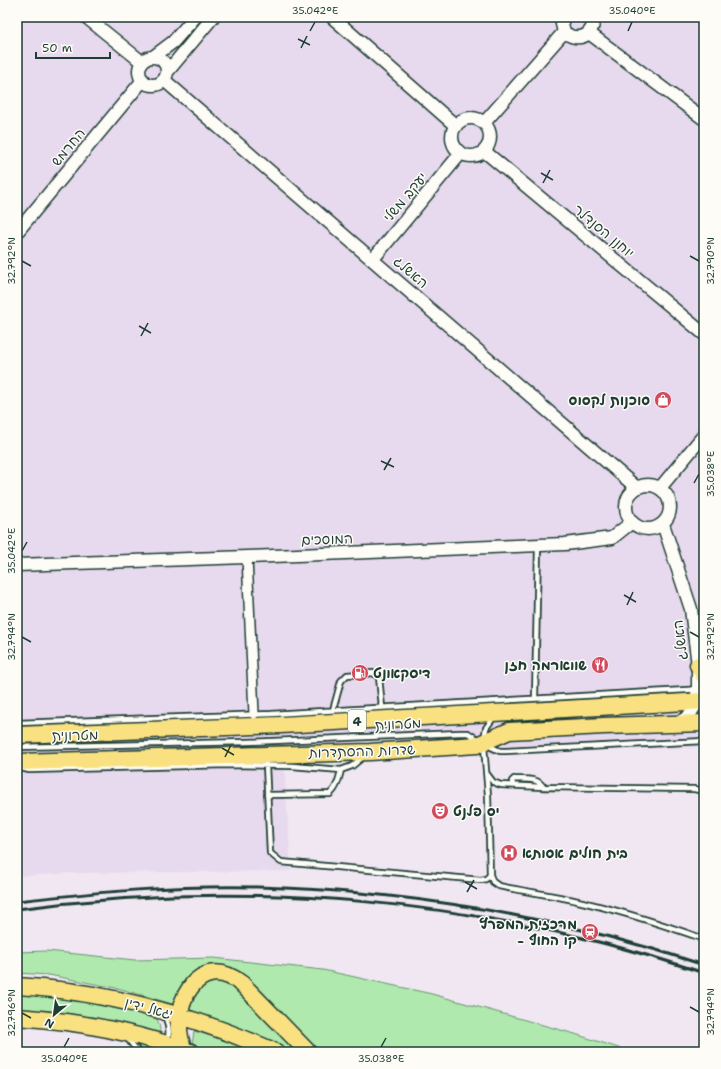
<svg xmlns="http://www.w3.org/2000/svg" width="721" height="1069" font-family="'Shantell Sans','Playpen Sans Hebrew',sans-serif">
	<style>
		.built { fill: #e7d9ee }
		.green { fill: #afe9ad; stroke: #679370 }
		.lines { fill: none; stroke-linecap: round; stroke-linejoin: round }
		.service-casing { stroke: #1f3d34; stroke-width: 8 }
		.minor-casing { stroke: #1f3d34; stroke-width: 12 }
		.tertiary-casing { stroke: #1f3d34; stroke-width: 15 }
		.trunk-casing { stroke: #1f3d34; stroke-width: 19 }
		.service { stroke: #fdfcf7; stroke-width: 4.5 }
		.minor { stroke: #fdfcf7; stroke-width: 9 }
		.tertiary { stroke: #fdfcf7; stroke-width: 12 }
		.trunk { stroke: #f9e181; stroke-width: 16 }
		.rail { stroke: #1f3d34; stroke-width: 3 }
		.ticks { fill: none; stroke: #1f3d34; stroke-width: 1.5 }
		.labels { text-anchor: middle; stroke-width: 3; stroke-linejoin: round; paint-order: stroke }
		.shield { fill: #fdfcf7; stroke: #62766e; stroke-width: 1 }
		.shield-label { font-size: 13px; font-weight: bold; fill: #1f3d34 }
		.street-label { font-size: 14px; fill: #1f3d34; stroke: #fdfcf7 }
		.poi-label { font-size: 14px; font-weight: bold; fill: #1f3d34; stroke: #fdfcf7; text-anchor: end }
		.neatline { fill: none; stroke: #1f3d34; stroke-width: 1.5 }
		.ticks-label { font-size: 10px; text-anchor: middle; fill: #1f3d34 }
	</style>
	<rect width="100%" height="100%" fill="#f0e7f2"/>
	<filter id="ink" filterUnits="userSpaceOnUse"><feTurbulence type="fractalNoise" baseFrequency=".025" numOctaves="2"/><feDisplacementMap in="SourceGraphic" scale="8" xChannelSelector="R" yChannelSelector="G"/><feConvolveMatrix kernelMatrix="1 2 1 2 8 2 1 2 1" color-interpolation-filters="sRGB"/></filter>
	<g filter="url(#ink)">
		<path class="built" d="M17 17H704V747L284 761 291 871 72 873 17 876Z"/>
		<path class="green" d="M47 951 135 960 214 958 323 970 432 994 575 1034 631 1052H316L303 1039 223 968 176 1005 121 989 49 975 17 973V952Z
			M229 979 301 1052H291L253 1035 187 1011 189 1000 207 980Z
			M17 993 85 1000 152 1015C160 1020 160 1027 160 1036L129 1025 96 1018 17 1009Z
			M194 1031 225 1040 258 1052H212L192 1045Z
			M133 1038 163 1046 159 1052H143Z"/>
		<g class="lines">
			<g class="service-casing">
				<path id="service" d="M535 698 538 547
					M333 710 341 681 347 675 373 673 379 677 382 707
					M17 723 271 714 704 689
					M484 739 486 728 494 717
					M487 745 500 751H506L704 741
					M17 747 247 742 460 733H468L479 740
					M266 765 270 853 281 862 481 880 486 879 490 875 488 795 484 746
					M21 768 29 770 227 765 292 766 341 770 352 766 363 757
					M487 774 493 782 501 785 543 787 694 789 704 791
					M513 785 512 781 514 779C523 780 538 777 543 787
					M267 795 330 794C337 788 339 779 341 770
					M490 875 493 882 499 886C522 891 546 894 569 899 615 909 659 923 704 939
					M164 1015C171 1026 169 1040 165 1052
					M128 1039 138 1052"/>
			</g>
			<g class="minor-casing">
				<path id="minor" d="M247 557 254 714"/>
			</g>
			<g class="tertiary-casing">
				<path id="tertiary" d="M86 17 142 62
					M332 17 456 126
					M562 17V24L564 32C567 34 571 37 575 37 587 39 595 28 593 17
					M589 33 704 119
					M139 71a14 14 0 1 1 28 0a14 14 0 1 1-28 0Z
					M153 57 173 42 195 17
					M168 71 213 17
					M164 80 637 488
					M452 137a19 19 0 1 1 38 0a19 19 0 1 1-38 0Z
					M484 123 564 32
					M484 151 704 334
					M17 232 143 80
					M373 259 461 153
					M626 507a22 22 0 1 1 44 0a22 22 0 1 1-44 0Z
					M660 488 704 435
					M663 524 691 609 698 665V689L695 706 688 717 676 724
					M17 565 247 557 565 544 612 538 632 522"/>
			</g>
			<g class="trunk-casing">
				<path id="trunk" d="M698 665 704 676
					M17 735 281 725 704 701
					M17 762 370 752 477 745 509 731 604 726 704 723
					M17 986C107 991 194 1016 276 1052
					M17 1017C76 1021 135 1032 191 1052
					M184 1050C166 1010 198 948 242 984L308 1052"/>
			</g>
			<use href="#service" class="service"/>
			<use href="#minor" class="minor"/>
			<use href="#tertiary" class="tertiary"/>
			<use href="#trunk" class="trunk"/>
			<path class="rail" d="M17 901C97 892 177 885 258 887 410 891 560 917 704 965
				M17 909C248 878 483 899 704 973"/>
		</g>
	</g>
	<path class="ticks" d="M310 31 315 22M628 31 632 22M298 39 310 45M301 48 307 36M541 173 553 180M543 183 550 170M690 256 699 261M22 261 31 266M139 326 151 333M141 336 148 323M381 461 394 467M384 470 391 458M694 483 699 474M22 551 27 542M624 595 636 602M627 605 633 592M690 632 699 637M22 637 31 642M222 748 234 755M225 757 231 745M465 882 477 889M467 892 474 880M690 1007 699 1012M22 1013 31 1018M64 1047 69 1038M381 1047 386 1038"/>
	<defs>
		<g id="shop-disc" transform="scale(0.9)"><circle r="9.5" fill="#d1495b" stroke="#fdfcf7"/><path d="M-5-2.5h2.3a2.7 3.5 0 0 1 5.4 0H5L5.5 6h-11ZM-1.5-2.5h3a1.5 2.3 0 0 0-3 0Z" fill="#fff"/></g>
		<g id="restaurant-disc" transform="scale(0.9)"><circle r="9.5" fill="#d1495b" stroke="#fdfcf7"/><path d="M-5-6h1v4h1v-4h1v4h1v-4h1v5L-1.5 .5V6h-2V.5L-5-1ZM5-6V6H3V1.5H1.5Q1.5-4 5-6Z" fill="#fff"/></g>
		<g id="fuel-disc" transform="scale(0.9)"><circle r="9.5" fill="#d1495b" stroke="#fdfcf7"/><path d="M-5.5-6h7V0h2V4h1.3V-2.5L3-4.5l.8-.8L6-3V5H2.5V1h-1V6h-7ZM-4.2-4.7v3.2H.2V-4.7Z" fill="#fff"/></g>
		<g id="theatre-disc" transform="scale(0.9)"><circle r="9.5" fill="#d1495b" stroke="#fdfcf7"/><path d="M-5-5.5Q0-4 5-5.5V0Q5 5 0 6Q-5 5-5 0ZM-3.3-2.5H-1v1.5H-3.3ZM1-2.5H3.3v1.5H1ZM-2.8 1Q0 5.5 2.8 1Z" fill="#fff"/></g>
		<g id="hospital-disc" transform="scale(0.9)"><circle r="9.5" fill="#d1495b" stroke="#fdfcf7"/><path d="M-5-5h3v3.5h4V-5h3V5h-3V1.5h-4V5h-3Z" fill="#fff"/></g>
		<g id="station-disc" transform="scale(0.9)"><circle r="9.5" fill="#d1495b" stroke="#fdfcf7"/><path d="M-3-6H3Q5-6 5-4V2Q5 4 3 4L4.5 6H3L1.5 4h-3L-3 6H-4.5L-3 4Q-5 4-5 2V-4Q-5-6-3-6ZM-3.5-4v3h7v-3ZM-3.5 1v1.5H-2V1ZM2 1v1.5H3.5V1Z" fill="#fff"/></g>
	</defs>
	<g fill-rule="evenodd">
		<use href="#shop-disc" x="663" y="400"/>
		<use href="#restaurant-disc" x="600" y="665"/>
		<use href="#fuel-disc" x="360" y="673"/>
		<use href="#theatre-disc" x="440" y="811"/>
		<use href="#hospital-disc" x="509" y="853"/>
		<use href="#station-disc" x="590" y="932"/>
	</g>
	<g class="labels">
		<rect class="shield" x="348" y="710" width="18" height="22" rx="3"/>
		<g class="shield-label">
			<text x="357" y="726">4</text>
		</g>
		<g class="street-label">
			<text transform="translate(68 147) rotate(-50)" y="5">החרמש</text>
			<text transform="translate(405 197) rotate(-50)" y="5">יעקב משלי</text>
			<text transform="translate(604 231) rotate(40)" y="5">יוחנן הסנדלר</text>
			<text transform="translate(411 272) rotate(41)" y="5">האשלג</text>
			<text transform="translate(327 539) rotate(-2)" y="5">המוסכים</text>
			<text transform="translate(680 640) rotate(-97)" y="5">האשלג</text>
			<text transform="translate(398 724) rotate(-3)" y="5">מטרונית</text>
			<text transform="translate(75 735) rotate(-1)" y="5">מטרונית</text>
			<text transform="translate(362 751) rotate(-2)" y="5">שדרות ההסתדרות</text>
			<text transform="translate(149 1008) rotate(15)" y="5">יגאל ידין</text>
		</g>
		<g class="poi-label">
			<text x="650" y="405">סוכנות לקסוס</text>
			<text x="587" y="670">שווארמה חזן</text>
			<text x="373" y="678" text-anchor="start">דיסקאונט</text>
			<text x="453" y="816" text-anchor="start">יס פלנט</text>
			<text x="522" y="858" text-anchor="start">בית חולים אסותא</text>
			<text x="577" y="929">מרכזית המפרץ<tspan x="577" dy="16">- קו החוף</tspan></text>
		</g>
	</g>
	<rect width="721" height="1069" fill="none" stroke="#fdfcf7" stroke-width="44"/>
	<g transform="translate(54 1015) rotate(209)" stroke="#fdfcf7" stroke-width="3" paint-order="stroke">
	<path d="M0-3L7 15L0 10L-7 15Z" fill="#1f3d34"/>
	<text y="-6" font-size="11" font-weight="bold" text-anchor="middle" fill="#1f3d34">N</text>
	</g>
	<path d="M36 52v6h74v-6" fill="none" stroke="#1f3d34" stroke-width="2"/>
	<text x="42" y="52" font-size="12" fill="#1f3d34" stroke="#fdfcf7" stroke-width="3" paint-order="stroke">50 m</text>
	<rect x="22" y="22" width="677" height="1025" class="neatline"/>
	<g class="ticks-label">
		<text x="315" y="14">35.042°E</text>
		<text x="632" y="14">35.040°E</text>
		<text transform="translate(710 261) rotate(-90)" y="4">32.790°N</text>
		<text transform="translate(11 261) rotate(-90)" y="4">32.792°N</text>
		<text transform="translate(710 474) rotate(-90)" y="4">35.038°E</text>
		<text transform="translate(11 551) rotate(-90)" y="4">35.042°E</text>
		<text transform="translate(710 637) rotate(-90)" y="4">32.792°N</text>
		<text transform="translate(11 637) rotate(-90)" y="4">32.794°N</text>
		<text transform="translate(710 1012) rotate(-90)" y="4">32.794°N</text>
		<text transform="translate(11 1013) rotate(-90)" y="4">32.796°N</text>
		<text x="64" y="1062">35.040°E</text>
		<text x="381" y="1062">35.038°E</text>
	</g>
</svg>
